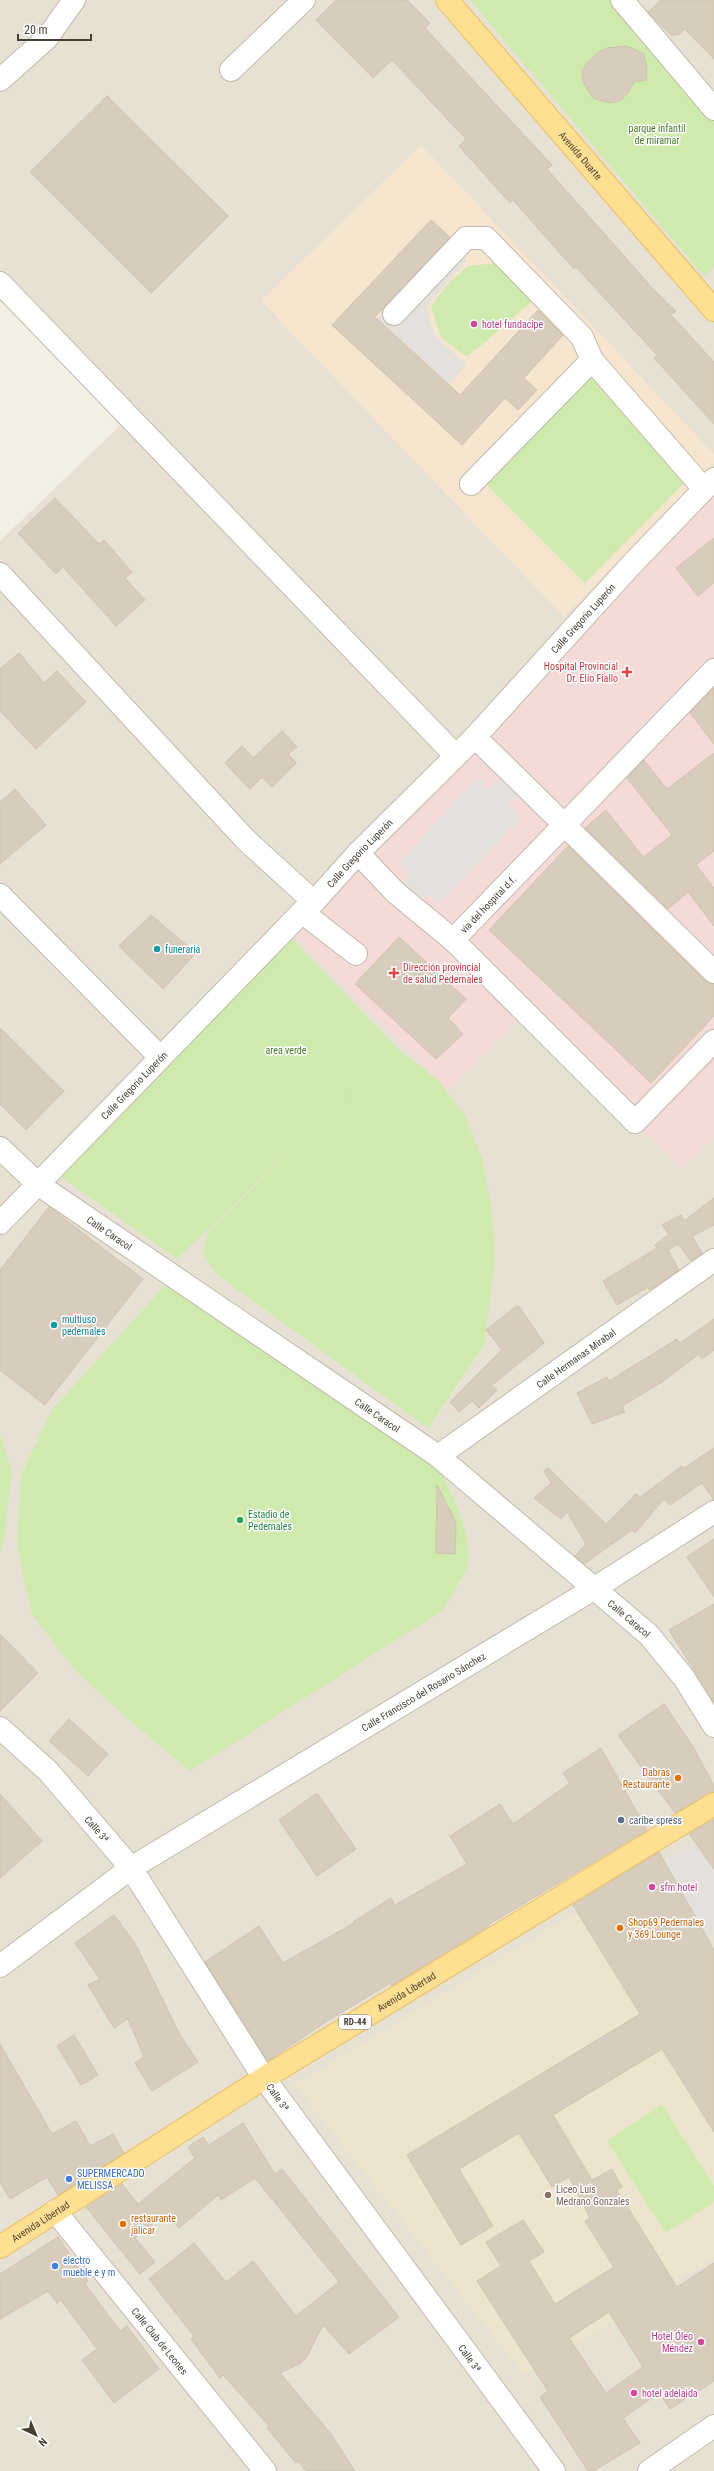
<svg xmlns="http://www.w3.org/2000/svg" width="714" height="2471" font-family="'Roboto Condensed',sans-serif">
	<style>
		.residential { fill: #e7e1d3 }
		.commercial { fill: #f6e5cf }
		.education { fill: #ede4ce }
		.medical { fill: #f5dbd8 }
		.green { fill: #ceeaac }
		.parking { fill: #e4e1dd }
		.building { fill: #d8cdbd; stroke: #d0c2ad; fill-rule: evenodd }
		.lines { fill: none; stroke-linecap: round; stroke-linejoin: round }
		.minor-casing { stroke: #c2b9aa; stroke-width: 24 }
		.major-casing { stroke: #e9bd5e; stroke-width: 24 }
		.minor { stroke: #fff; stroke-width: 22 }
		.major { stroke: #ffdf92; stroke-width: 22 }
		.hotel-dot { fill: #d1479c; stroke: #fff; stroke-width: 1.5 }
		.health-dot { fill: #e0444e; stroke: #fff; stroke-width: 1.5 }
		.culture-dot { fill: #0f9aa8; stroke: #fff; stroke-width: 1.5 }
		.leisure-dot { fill: #2e9e5b; stroke: #fff; stroke-width: 1.5 }
		.food-dot { fill: #e8710a; stroke: #fff; stroke-width: 1.5 }
		.service-dot { fill: #5c6f8a; stroke: #fff; stroke-width: 1.5 }
		.shop-dot { fill: #3f7fe0; stroke: #fff; stroke-width: 1.5 }
		.education-dot { fill: #8d6e63; stroke: #fff; stroke-width: 1.5 }
		.labels { text-anchor: middle; stroke-width: 3; stroke-linejoin: round; paint-order: stroke }
		.shield { fill: #fff; stroke: #7e7971; stroke-width: 1 }
		.shield-label { font-size: 9px; font-weight: bold; fill: #463f34 }
		.park-label { font-size: 10px; fill: #467a25; stroke: #fff }
		.street-label { font-size: 10px; fill: #463f34; stroke: #fff }
		.hotel-label { font-size: 10px; fill: #b23c85; stroke: #fff; text-anchor: start }
		.health-label { font-size: 10px; fill: #be3a42; stroke: #fff; text-anchor: end }
		.culture-label { font-size: 10px; fill: #0d838f; stroke: #fff; text-anchor: start }
		.leisure-label { font-size: 10px; fill: #27864d; stroke: #fff; text-anchor: start }
		.food-label { font-size: 10px; fill: #c56008; stroke: #fff; text-anchor: start }
		.service-label { font-size: 10px; fill: #4e5e75; stroke: #fff; text-anchor: start }
		.shop-label { font-size: 10px; fill: #366cbe; stroke: #fff; text-anchor: start }
		.education-label { font-size: 10px; fill: #785e54; stroke: #fff; text-anchor: start }
	</style>
	<rect width="100%" height="100%" fill="#f3efe5"/>
	<path class="residential" d="M0 0H714V2471H0V541L130 416 0 283Z"/>
	<path class="commercial" d="M421 145 714 454V463L564 617 261 301Z"/>
	<path class="education" d="M577 1911 714 2132V2258L525 2376 295 2085Z"/>
	<path class="medical" d="M714 490V1137L682 1168 368 855Z
		M355 868 520 1018 448 1090 294 935Z"/>
	<path class="green" d="M470 0H614L714 114V267L704 276Z
		M498 263 533 301C510 318 491 341 466 356L441 337 431 306 450 282 468 266Z
		M591 373 692 475 585 583 483 481Z
		M291 938 397 1048 438 1080 465 1116 482 1159 492 1210 495 1262 484 1345 428 1428 215 1273 203 1252 209 1231 353 1091 177 1259 56 1173Z
		M171 1279 438 1466C450 1492 477 1541 466 1569 460 1583 450 1597 443 1610L190 1771 128 1719 73 1668 32 1614 17 1545 21 1476 51 1411Z
		M0 1435 12 1471 4 1538 0 1552Z
		M662 2105 714 2186V2202L666 2233 607 2141Z"/>
	<path class="parking" d="M449 244 467 260 426 307 435 336 467 365 449 384 377 319Z
		M507 770 525 788 508 805 522 818 438 904 428 894 413 907 395 892 410 874 399 863 477 777 490 790Z
		M695 1842 714 1869V1934L707 1938 664 1861Z"/>
	<path class="building" d="M336 0H407L430 23 425 28 552 165 547 169 655 291 676 311 671 315 714 362V424L654 358 657 355 576 267 574 269 513 200 510 203 459 146 466 139 392 60 373 78 316 20Z
		M661 0H714V59L685 29 678 35H671L648 12Z
		M627 46 644 54 647 69 646 80 634 82 629 92 621 100 611 103 594 99 583 82 582 71 588 62 599 52 607 48Z
		M107 96 228 216 151 293 30 172Z
		M431 220 450 237 375 317 460 395 538 310 563 335 524 378 537 390 518 410 505 398 462 445 332 325Z
		M55 498 99 544 104 540 132 572 125 578 145 600 116 626 63 567 56 574 18 533Z
		M714 538V583L698 596 676 568Z
		M19 653 44 683 57 671 86 702 36 749 0 711V669Z
		M714 688V744L690 713Z
		M282 731 297 747 288 754 296 763 272 787 262 777 250 789 225 763 242 746 253 758Z
		M714 753V851L696 865 714 888V926L688 892 668 909 585 828 606 810 643 857 672 835 627 778 644 760 667 789Z
		M15 789 46 825 0 864V802Z
		M568 846 705 981 714 984V1016L651 1083 489 930Z
		M151 915 196 953 163 989 119 946Z
		M399 937 466 999 448 1018 463 1034 436 1059 355 984Z
		M0 1028 64 1091 26 1130 0 1104Z
		M714 1198V1225L692 1236 702 1253 691 1261 678 1244 668 1250 679 1270 656 1286 649 1290 648 1287 617 1305 603 1281 657 1248 655 1245 669 1234 662 1225 681 1215 684 1221Z
		M49 1207 143 1279 45 1405 0 1370V1270Z
		M518 1305 544 1343 492 1385 497 1390 479 1408 472 1401 459 1412 450 1402 502 1350 486 1330Z
		M714 1319V1350L702 1359 699 1354 662 1382 622 1406 625 1412 592 1424 577 1393 607 1377 609 1381 677 1339 680 1343Z
		M714 1448V1500L702 1483 670 1505 664 1499 635 1533 632 1530 584 1564 575 1556 586 1544 567 1512 561 1519 534 1498 551 1483 544 1471 548 1468 606 1524 636 1494 640 1497 682 1466 684 1468Z
		M437 1485 456 1522 455 1554 436 1553Z
		M714 1539V1597L687 1557Z
		M714 1604V1702L669 1630Z
		M0 1634 38 1673 0 1711Z
		M664 1704 694 1748 714 1786V1792L675 1813 618 1735Z
		M69 1719 108 1754 88 1776 49 1741Z
		M601 1748 647 1830 488 1925 489 1926 391 1986 390 1983 324 2023 268 2061 205 1962 259 1926 283 1963 354 1923 353 1922 391 1898 395 1905 467 1864 450 1836 500 1804 513 1824 570 1783 563 1773Z
		M317 1793 356 1849 317 1876 279 1820Z
		M0 1794 42 1841 0 1878Z
		M714 1819V1869L689 1834Z
		M659 1852 714 1950V2132L662 2049 553 2115 592 2180 612 2169 622 2187 617 2190 677 2287 714 2263V2381L670 2409 659 2393 623 2418 640 2443 593 2471H588L540 2397 548 2391 477 2281 501 2266 486 2242 523 2220 544 2252 529 2261 555 2304 614 2267 585 2221 590 2218 569 2177 552 2187 519 2133 459 2169 493 2226 461 2245 407 2155 640 2014 573 1905ZM609 2312 643 2367 606 2393 569 2338Z
		M114 1915 136 1945 180 2035 198 2062 152 2091 135 2063 144 2057 128 2019 114 2028 88 1985 100 1979 75 1943Z
		M74 2035 98 2075 81 2085 57 2046Z
		M0 2044 52 2134 76 2121 90 2146 113 2134 124 2153 58 2195 47 2177 10 2199 0 2182Z
		M243 2123 275 2174 282 2169 399 2317 349 2354 323 2325 306 2358 301 2363 280 2373 331 2434 355 2471H306L298 2461 296 2463 267 2428 269 2426 223 2375 220 2378 191 2339 194 2336 149 2279 194 2243 226 2282 253 2261 296 2316 339 2282 255 2178 221 2200 218 2195 179 2228 166 2213 135 2238 155 2262 140 2274 86 2207 122 2184 138 2204 195 2158 188 2147 203 2137 209 2145Z
		M58 2237 88 2281 85 2284 120 2331 127 2326 159 2369 114 2403 82 2360 97 2349 61 2300 57 2303 48 2291 0 2319V2274Z"/>
	<g class="lines">
		<g class="minor-casing">
			<g id="minor">
				<path d="M622 0 714 109"/>
				<path d="M231 70 304 0"/>
				<path d="M0 80 47 38 74 0"/>
				<path d="M0 283 455 755"/>
				<path d="M394 314 466 238H486L582 337 592 360"/>
				<path d="M471 484 592 360 704 489"/>
				<path d="M0 574 246 840 314 902"/>
				<path d="M714 670 453 940 635 1122 714 1041"/>
				<path d="M475 737 714 972"/>
				<path d="M358 853 395 892 453 940"/>
				<path d="M0 895 160 1057"/>
				<path d="M302 912 356 954"/>
				<path id="s1" d="M0 1148 39 1185 438 1456 649 1635 684 1678 714 1726"/>
				<path id="s2" d="M0 1223 302 912 314 902 358 853 475 737 632 564 714 479"/>
				<path id="s3" d="M438 1456 714 1260"/>
				<path d="M0 1728 48 1771 131 1868 264 2078 554 2471"/>
				<path id="s4" d="M0 1966 131 1868 595 1588 714 1512"/>
				<path id="s5" d="M55 2211 265 2471"/>
				<path d="M649 2471 714 2426"/>
			</g>
		</g>
		<g class="major-casing">
			<g id="major">
				<path id="s6" d="M447 0 714 310"/>
				<path id="s7" d="M0 2247 264 2078 714 1804"/>
			</g>
		</g>
		<use href="#minor" class="minor"/>
		<use href="#major" class="major"/>
	</g>
	<g class="hotel-dot">
		<circle cx="474" cy="324" r="4"/>
		<circle cx="652" cy="1887" r="4"/>
		<circle cx="701" cy="2342" r="4"/>
		<circle cx="634" cy="2393" r="4"/>
	</g>
	<g class="health-dot">
		<path d="M625 666h4v4h4v4h-4v4h-4v-4h-4v-4h4z"/>
		<path d="M392 967h4v4h4v4h-4v4h-4v-4h-4v-4h4z"/>
	</g>
	<g class="culture-dot">
		<circle cx="157" cy="949" r="4"/>
		<circle cx="54" cy="1325" r="4"/>
	</g>
	<circle class="leisure-dot" cx="240" cy="1520" r="4"/>
	<g class="food-dot">
		<circle cx="678" cy="1778" r="4"/>
		<circle cx="620" cy="1928" r="4"/>
		<circle cx="123" cy="2224" r="4"/>
	</g>
	<circle class="service-dot" cx="621" cy="1820" r="4"/>
	<g class="shop-dot">
		<circle cx="69" cy="2179" r="4"/>
		<circle cx="55" cy="2266" r="4"/>
	</g>
	<circle class="education-dot" cx="548" cy="2195" r="4"/>
	<g class="labels">
		<rect class="shield" x="339" y="2015" width="32" height="14" rx="3"/>
		<g class="shield-label">
			<text x="355" y="2025">RD-44</text>
		</g>
		<g class="park-label">
			<text x="657" y="132">parque infantil<tspan x="657" dy="12">de miramar</tspan></text>
			<text x="286" y="1054">area verde</text>
		</g>
		<g class="street-label">
			<text dy="4" stroke="none"><textPath href="#s6" startOffset="205">Avenida Duarte</textPath></text>
			<text dy="4" stroke="none"><textPath href="#s2" startOffset="840">Calle Gregorio Luperón</textPath></text>
			<text dy="4" stroke="none"><textPath href="#s2" startOffset="516">Calle Gregorio Luperón</textPath></text>
			<text transform="translate(488 904) rotate(-46)" y="4">via del hospital d.f.</text>
			<text dy="4" stroke="none"><textPath href="#s2" startOffset="192">Calle Gregorio Luperón</textPath></text>
			<text dy="4" stroke="none"><textPath href="#s1" startOffset="139">Calle Caracol</textPath></text>
			<text dy="4" stroke="none"><textPath href="#s3" startOffset="169">Calle Hermanas Mirabal</textPath></text>
			<text dy="4" stroke="none"><textPath href="#s1" startOffset="463">Calle Caracol</textPath></text>
			<text dy="4" stroke="none"><textPath href="#s1" startOffset="787">Calle Caracol</textPath></text>
			<text dy="4" stroke="none"><textPath href="#s4" startOffset="505">Calle Francisco del Rosario Sánchez</textPath></text>
			<text transform="translate(97 1829) rotate(49)" y="4">Calle 3ª</text>
			<text dy="4" stroke="none"><textPath href="#s7" startOffset="480">Avenida Libertad</textPath></text>
			<text transform="translate(278 2097) rotate(54)" y="4">Calle 3ª</text>
			<text dy="4" stroke="none"><textPath href="#s7" startOffset="48">Avenida Libertad</textPath></text>
			<text dy="4" stroke="none"><textPath href="#s5" startOffset="167">Calle Club de Leones</textPath></text>
			<text transform="translate(470 2358) rotate(54)" y="4">Calle 3ª</text>
		</g>
		<g class="hotel-label">
			<text x="482" y="328">hotel fundacipe</text>
			<text x="660" y="1891">sfm hotel</text>
			<text x="693" y="2340" text-anchor="end">Hotel Óleo<tspan x="693" dy="12">Méndez</tspan></text>
			<text x="642" y="2397">hotel adelaida</text>
		</g>
		<g class="health-label">
			<text x="618" y="670">Hospital Provincial<tspan x="618" dy="12">Dr. Elio Fiallo</tspan></text>
			<text x="403" y="971" text-anchor="start">Dirección provincial<tspan x="403" dy="12">de salud Pedernales</tspan></text>
		</g>
		<g class="culture-label">
			<text x="165" y="953">funeraria</text>
			<text x="62" y="1323">multiuso<tspan x="62" dy="12">pedernales</tspan></text>
		</g>
		<g class="leisure-label">
			<text x="248" y="1518">Estadio de<tspan x="248" dy="12">Pedernales</tspan></text>
		</g>
		<g class="food-label">
			<text x="670" y="1776" text-anchor="end">Dabras<tspan x="670" dy="12">Restaurante</tspan></text>
			<text x="628" y="1926">Shop69 Pedernales<tspan x="628" dy="12">y 369 Lounge</tspan></text>
			<text x="131" y="2222">restaurante<tspan x="131" dy="12">jalicar</tspan></text>
		</g>
		<g class="service-label">
			<text x="629" y="1824">caribe spress</text>
		</g>
		<g class="shop-label">
			<text x="77" y="2177">SUPERMERCADO<tspan x="77" dy="12">MELISSA</tspan></text>
			<text x="63" y="2264">electro<tspan x="63" dy="12">mueble e y m</tspan></text>
		</g>
		<g class="education-label">
			<text x="556" y="2193">Liceo Luis<tspan x="556" dy="12">Medrano Gonzales</tspan></text>
		</g>
	</g>
	<g transform="translate(36 2435) rotate(136)" stroke="#ffffff" stroke-width="3" paint-order="stroke">
	<path d="M0-3L7 15L0 10L-7 15Z" fill="#463f34"/>
	<text y="-6" font-size="11" font-weight="bold" text-anchor="middle" fill="#463f34">N</text>
	</g>
	<path d="M18 34v6h73v-6" fill="none" stroke="#463f34" stroke-width="2"/>
	<text x="24" y="34" font-size="12" fill="#463f34" stroke="#ffffff" stroke-width="3" paint-order="stroke">20 m</text>
</svg>
